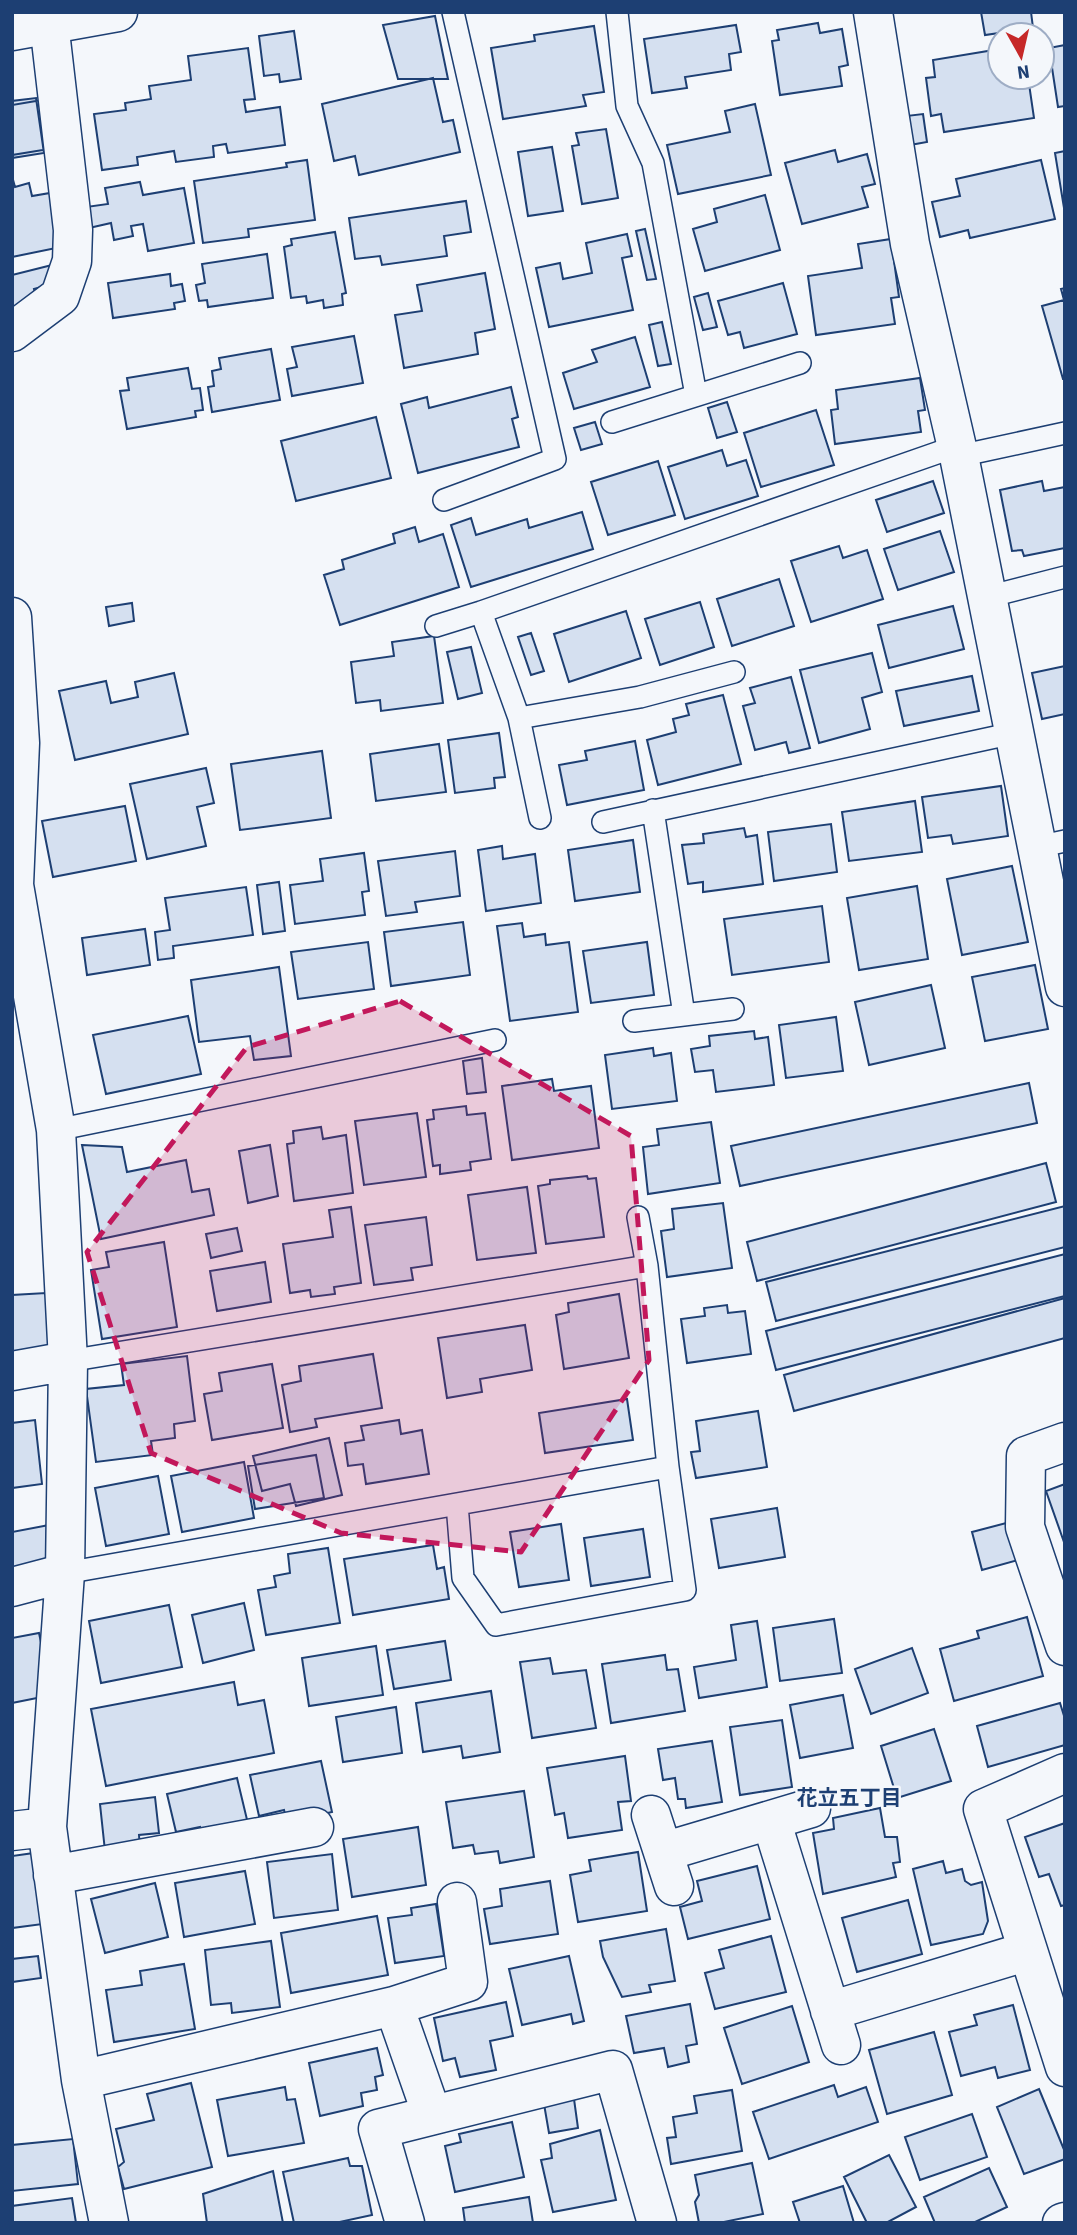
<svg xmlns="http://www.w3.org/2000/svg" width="1077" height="2235" font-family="'Source Sans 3','Noto Sans JP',sans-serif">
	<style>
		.building { fill: #d5e0f0; stroke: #1d3f73; stroke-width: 2 }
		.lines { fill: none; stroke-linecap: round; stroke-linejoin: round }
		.service-casing { stroke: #1d3f73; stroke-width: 24 }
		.minor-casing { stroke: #1d3f73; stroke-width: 41 }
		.service { stroke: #f4f7fb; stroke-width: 21 }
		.minor { stroke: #f4f7fb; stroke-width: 38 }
		.marked { fill: #c2185b; fill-opacity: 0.2; stroke: #c2185b; stroke-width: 5; stroke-dasharray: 14 9; stroke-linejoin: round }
		.labels { text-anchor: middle; stroke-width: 5; stroke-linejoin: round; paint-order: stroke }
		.neighbourhood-label { font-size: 21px; font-weight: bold; fill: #1d3f73; stroke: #f4f7fb }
	</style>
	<rect width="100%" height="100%" fill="#f4f7fb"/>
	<path class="building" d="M981 12H1031L1033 28 985 35Z
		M435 16 448 79H398L383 25Z
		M818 23 820 33 842 29 848 65 839 67 842 86 780 95 772 41 779 40 777 30Z
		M736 25 741 52 729 54 731 70 685 77 687 88 652 93 644 39Z
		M594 26 604 92 583 95 586 106 503 119 491 48 535 41 534 35Z
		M294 31 301 79 280 82 279 74 264 76 259 36Z
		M1065 45V106L1058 107 1049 48Z
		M248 48 255 99 244 100 246 112 280 107 285 145 228 153 226 144 213 146 214 157 176 162 174 151 137 157 138 165 102 170 94 114 126 110 125 103 151 99 149 86 191 80 188 56Z
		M1000 49V77H1028L1034 118 944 132 941 114 931 116 926 78 935 77 933 60Z
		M433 78 443 122 453 120 460 152 359 175 355 156 334 161 322 104Z
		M36 98 44 153 12 158V101Z
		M42 100 49 149 12 155V105Z
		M755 104 771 175 678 194 667 145 730 132 725 111Z
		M923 114 927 142 910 145 906 116Z
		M606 129 618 198 582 204 572 146 579 145 576 133Z
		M552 147 563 211 528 216 518 152Z
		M835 150 838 162 867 154 875 184 862 187 868 207 802 224 785 163Z
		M1065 151V214L1055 153Z
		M307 160 315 220 248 229 249 237 203 243 194 181 287 167 286 163Z
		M1041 160 1055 219 970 238 968 230 940 237 932 202 960 196 956 179Z
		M12 176 15 187 29 183 32 196 50 193 61 247 12 257Z
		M140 182 143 195 184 188 194 243 148 251 143 224 131 226 133 236 114 240 111 223 89 228 86 207 108 204 105 188Z
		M765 195 780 250 705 271 693 229 717 222 714 209Z
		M466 201 471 232 444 236 447 256 382 265 380 256 355 259 349 218Z
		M645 229 656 279 647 280 636 231Z
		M335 232 346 293 342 294 343 305 324 308 323 300 307 303 306 296 291 298 284 247 292 245 291 239Z
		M627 234 632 256 622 258 633 310 549 327 536 268 560 263 563 279 592 273 586 243Z
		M891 239 899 297 891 298 895 324 816 335 808 276 862 268 858 244Z
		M267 254 273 298 208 307 207 300 199 301 196 285 205 283 202 264Z
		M52 265 56 283 34 289 38 304 12 310V275Z
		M485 273 495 329 475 333 478 354 404 368 395 315 422 311 417 285Z
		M170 274 171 286 182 284 185 301 174 303 175 309 113 318 108 283Z
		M783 283 797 334 744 348 740 332 728 335 718 301Z
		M1065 288V379H1063L1042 306 1064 300 1061 289Z
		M708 293 717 327 703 330 694 297Z
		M662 322 671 364 658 366 649 325Z
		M354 336 363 383 292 396 287 369 297 367 292 347Z
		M635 337 650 387 574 409 563 373 597 362 592 350Z
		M271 349 280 400 212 412 208 387 214 386 212 371 221 369 219 358Z
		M188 368 192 389 200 388 203 410 195 411 196 417 127 429 120 391 129 390 127 378Z
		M920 378 925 410 918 411 921 432 835 444 831 410 838 409 836 390Z
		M511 387 518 417 512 419 519 447 418 473 401 404 427 397 429 408Z
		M727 402 737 432 717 438 708 408Z
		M816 410 834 465 761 487 744 433Z
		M376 417 391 478 296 501 281 441Z
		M595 422 602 444 581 450 574 428Z
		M722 450 727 466 746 460 758 496 685 519 668 467Z
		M658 461 675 515 608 535 591 482Z
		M933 481 944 513 887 532 876 500Z
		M1042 481 1044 491 1065 487V548L1024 556 1022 550 1012 551 1000 490Z
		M582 512 593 549 471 587 451 525 471 518 476 535 527 519 529 528Z
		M415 527 419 542 443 534 459 587 340 625 324 575 344 569 342 560 395 543 393 534Z
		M940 531 954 572 898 590 884 549Z
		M839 546 843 558 867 550 883 599 811 622 791 561Z
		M779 579 794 626 732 646 717 599Z
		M700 602 714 647 660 665 645 619Z
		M132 603 134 621 109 626 106 607Z
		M953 606 964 649 889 668 878 625Z
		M626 611 641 658 569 682 554 634Z
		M531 633 544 671 531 675 518 637Z
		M434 636 443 703 381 711 380 700 356 703 351 662 394 656 392 642Z
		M471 647 482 693 458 699 447 652Z
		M872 653 882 692 862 698 870 729 819 743 800 670Z
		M1065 666V714L1042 719 1032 673Z
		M174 673 188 734 75 760 59 691 106 681 111 703 138 697 135 682Z
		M972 676 979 711 904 726 896 691Z
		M791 677 810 748 789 753 786 742 755 750 743 706 755 703 750 688Z
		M723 695 741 764 658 785 647 740 676 732 673 719 689 715 686 704Z
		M499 733 505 777 494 778 495 788 455 793 448 740Z
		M635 741 644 790 567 805 559 765 587 760 585 751Z
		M439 744 446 792 376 801 370 754Z
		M322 751 331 818 240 830 231 764Z
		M206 768 214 803 197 807 206 846 147 859 130 784Z
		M1001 786 1008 836 953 844 951 835 928 838 922 797Z
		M915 801 922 852 849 861 842 812Z
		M125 806 136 861 53 877 42 821Z
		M831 824 837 872 774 881 768 832Z
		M744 828 746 837 757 835 763 884 703 892V882L688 884 682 845 704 843 703 834Z
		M633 840 640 892 575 901 568 850Z
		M502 846 503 859 535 854 541 903 486 911 478 850Z
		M455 851 460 896 415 902 417 912 386 916 378 861Z
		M364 853 369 891 362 892 365 915 295 924 290 885 323 881 320 859Z
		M1012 866 1028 942 962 955 947 879Z
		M279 882 285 931 263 934 257 885Z
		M917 886 928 959 859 970 847 898Z
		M246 887 253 935 173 946 174 958 158 960 155 932 170 930 165 898Z
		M822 906 829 962 732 975 724 919Z
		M463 922 470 975 391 986 384 932Z
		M522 923 524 937 545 934 546 945 569 942 578 1012 510 1021 497 926Z
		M145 929 150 965 87 975 82 938Z
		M368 942 374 989 298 999 291 952Z
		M647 942 654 995 591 1003 583 951Z
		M1035 965 1048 1029 985 1041 972 977Z
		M279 967 291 1056 254 1060 250 1036 199 1042 191 980Z
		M931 985 945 1048 869 1065 855 1002Z
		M188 1016 201 1074 106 1094 93 1035Z
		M836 1017 843 1071 786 1078 779 1025Z
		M754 1031 755 1039 768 1037 774 1085 716 1092 713 1070 695 1072 691 1049 710 1046 709 1036Z
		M653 1048 654 1056 671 1053 677 1101 612 1109 605 1055Z
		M482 1058 486 1092 467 1094 463 1061Z
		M552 1079 554 1091 591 1086 599 1148 512 1160 502 1086Z
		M1029 1083 1037 1123 740 1186 731 1146Z
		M466 1106 467 1115 485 1113 491 1159 470 1162 471 1170 440 1174V1165L433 1166 427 1120 434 1119 433 1110Z
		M417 1113 426 1177 364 1185 355 1121Z
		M711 1122 720 1183 648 1194 643 1147 659 1145 657 1129Z
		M321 1127 323 1139 346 1135 353 1193 294 1201 287 1144 294 1143 293 1131Z
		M82 1145 122 1147 127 1172 186 1160 192 1192 209 1189 214 1215 101 1239Z
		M270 1145 278 1196 248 1203 239 1151Z
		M1046 1163 1056 1202 757 1281 747 1242Z
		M587 1176 588 1179 596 1178 604 1237 546 1244 538 1186 550 1184V1180Z
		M527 1187 536 1253 477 1260 468 1195Z
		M723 1203 732 1268 667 1277 661 1231 674 1229 672 1209Z
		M1065 1206V1247L776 1321 766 1282Z
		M351 1207 361 1283 334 1287 335 1294 311 1297 310 1290 290 1293 283 1244 333 1237 329 1210Z
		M426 1217 432 1265 411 1268 413 1280 374 1285 365 1225Z
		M237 1228 242 1251 211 1258 206 1234Z
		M164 1242 177 1327 102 1339 91 1270 109 1267 106 1252Z
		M1065 1254V1296L776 1370 766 1331Z
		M265 1262 271 1302 217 1311 210 1271Z
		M46 1293 49 1353 12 1355V1295Z
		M619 1294 629 1358 564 1369 556 1315 569 1312 568 1303Z
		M1065 1298V1338L794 1411 784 1375Z
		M727 1305 728 1313 745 1311 751 1354 687 1363 681 1319 705 1316 704 1308Z
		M525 1325 532 1370 480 1379 482 1392 447 1398 438 1338Z
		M373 1354 382 1408 315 1419 317 1427 290 1432 282 1385 301 1381 299 1366Z
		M187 1356 195 1421 174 1424 175 1438 151 1441 153 1455 96 1462 86 1389 124 1385 121 1364Z
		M272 1364 283 1428 212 1440 204 1394 222 1391 219 1373Z
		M627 1399 633 1440 545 1453 539 1413Z
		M758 1411 767 1467 696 1478 691 1452 700 1451 696 1421Z
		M35 1420 42 1484 12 1488V1423Z
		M399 1420 401 1434 422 1430 429 1474 366 1484 363 1464 348 1466 345 1443 364 1440 361 1426Z
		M329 1438 342 1495 296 1506 290 1484 262 1491 253 1456Z
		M316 1455 324 1498 255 1509 248 1466Z
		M244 1462 254 1518 182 1532 171 1476Z
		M158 1476 169 1534 106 1546 95 1488Z
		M1065 1484V1545L1046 1491Z
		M777 1508 785 1557 719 1568 711 1519Z
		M1014 1521 1025 1558 982 1570 972 1532Z
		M561 1524 569 1580 519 1587 510 1532Z
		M49 1525 59 1581 12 1589V1532Z
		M643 1529 650 1577 591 1586 584 1538Z
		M433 1545 437 1569 444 1567 449 1599 353 1615 344 1559Z
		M328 1548 340 1623 266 1635 258 1590 276 1587 274 1576 290 1573 288 1554Z
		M244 1603 254 1650 203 1663 192 1615Z
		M169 1605 182 1667 101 1683 89 1621Z
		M1027 1617 1043 1676 954 1701 940 1649 979 1638 977 1631Z
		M834 1619 842 1673 780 1681 773 1628Z
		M757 1621 767 1687 699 1698 694 1667 736 1660 731 1625Z
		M39 1633 52 1695 12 1703V1638Z
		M445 1641 451 1680 394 1689 387 1650Z
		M376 1646 383 1695 309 1706 302 1658Z
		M912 1648 928 1693 871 1714 855 1669Z
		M665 1655 667 1670 678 1669 685 1711 611 1723 602 1664Z
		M550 1658 553 1674 586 1670 596 1728 532 1738 520 1662Z
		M234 1682 238 1705 264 1700 274 1753 106 1786 91 1709Z
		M491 1691 500 1752 463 1758 461 1746 423 1752 416 1703Z
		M843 1695 853 1748 800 1758 790 1705Z
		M1060 1703 1065 1719V1745L988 1767 977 1726Z
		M396 1707 402 1753 343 1762 336 1717Z
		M782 1720 792 1787 740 1795 730 1727Z
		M934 1729 951 1781 897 1798 881 1746Z
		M712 1741 722 1802 686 1808 685 1799H678L675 1778 663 1780 658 1749Z
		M625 1756 631 1801 618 1802 622 1830 568 1838 564 1813 555 1815 547 1768Z
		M321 1761 332 1812 287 1822 284 1810 259 1816 250 1775Z
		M237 1778 249 1828 202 1839 200 1827 176 1832 167 1794Z
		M524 1791 534 1857 500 1863 498 1851 475 1854 473 1845 453 1848 446 1802Z
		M155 1797 159 1833 139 1835 140 1848 105 1851 100 1804Z
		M880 1808 885 1837H897L900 1862 893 1863 896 1877 823 1894 813 1833 834 1829 833 1818Z
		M1065 1823V1905L1061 1906 1049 1874 1039 1877 1025 1837Z
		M418 1827 426 1885 352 1897 343 1839Z
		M638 1852 647 1911 578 1922 570 1875 591 1871 589 1860Z
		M34 1853 43 1924 12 1928V1856Z
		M332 1854 338 1910 274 1918 267 1862Z
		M943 1861 946 1873 962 1869 965 1881 971 1885 982 1882 988 1921 983 1934 931 1945 913 1869Z
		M757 1866 770 1919 688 1939 680 1907 702 1901 697 1881Z
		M245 1871 255 1924 184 1937 175 1883Z
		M550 1881 558 1934 490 1944 484 1909 502 1906 500 1889Z
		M155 1883 168 1937 105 1953 91 1899Z
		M908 1900 922 1954 857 1972 842 1918Z
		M436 1904 444 1956 395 1963 388 1918 412 1915 411 1908Z
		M377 1916 388 1975 291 1993 281 1933Z
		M666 1929 675 1981 649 1985 651 1992 622 1997 603 1957 600 1941Z
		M771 1936 786 1992 715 2009 705 1973 724 1968 719 1950Z
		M271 1941 280 2007 232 2013 231 2003 211 2005 205 1950Z
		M38 1956 41 1978 12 1982V1959Z
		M569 1956 584 2021 573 2024 571 2014 522 2025 509 1969Z
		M184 1964 195 2029 114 2042 106 1990 142 1985 140 1971Z
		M506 2002 513 2036 490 2041 496 2070 460 2077 455 2058 443 2061 434 2018Z
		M690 2004 697 2044 686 2046 689 2062 668 2067 664 2048 634 2053 626 2016Z
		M1013 2005 1030 2070 998 2078 995 2067 961 2076 949 2032 977 2025 974 2015Z
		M792 2006 809 2062 742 2084 724 2028Z
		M934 2032 952 2095 887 2114 869 2050Z
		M377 2048 383 2075 375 2077 377 2090 361 2093 363 2106 320 2116 309 2063Z
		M191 2083 212 2167 124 2189 118 2167 124 2162 116 2129 154 2120 147 2094Z
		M834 2085 838 2097 866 2087 878 2122 769 2159 753 2112Z
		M285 2087 287 2100 295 2099 304 2143 228 2156 217 2100Z
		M1039 2089 1065 2152V2159L1024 2174 997 2107Z
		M732 2090 742 2151 671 2164 667 2138 676 2137 673 2117 697 2113 694 2096Z
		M574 2099 578 2128 549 2133 544 2104Z
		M972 2114 987 2157 920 2180 905 2137Z
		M512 2122 524 2177 455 2192 445 2146 461 2142 459 2134Z
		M600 2130 616 2200 553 2212 541 2160 552 2158 550 2144Z
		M73 2139 78 2184 12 2191V2145Z
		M889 2155 916 2207 886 2223H867L844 2177Z
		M348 2158 350 2166H362L372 2215 335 2223H294L283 2172Z
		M752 2163 763 2214 719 2223H699L695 2202 699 2195 695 2175Z
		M989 2168 1007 2207 973 2223H935L924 2197Z
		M273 2171 283 2223H207L203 2194Z
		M843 2186 854 2223H800L793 2202Z
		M529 2197 533 2223H465L463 2208Z
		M72 2198 76 2223H12V2206Z"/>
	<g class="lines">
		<g class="service-casing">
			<path id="service" d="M617 12 627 106 653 163 696 395
				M612 422 800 363
				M959 456 1065 433
				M444 500 555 459 453 12
				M987 597 1065 577
				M481 612 519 718 540 818
				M436 626 481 612 957 446
				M519 718 640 697 734 672
				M653 810 684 1015
				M603 822 1014 733
				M1037 847 1065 841
				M634 1021 733 1009
				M56 1130 495 1040
				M638 1217 647 1266
				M457 1504 463 1578 496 1625 685 1590 668 1467
				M65 1573 668 1467 647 1266 68 1361"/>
		</g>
		<g class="minor-casing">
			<path id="minor" d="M873 12 910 244 959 456 1065 987
				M12 31 118 12
				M12 332 60 296 72 261 73 230 49 23
				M12 617 20 743 14 885 56 1130 68 1361 65 1573 47 1827 81 2080 109 2223
				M12 1371 68 1361
				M1065 1442 1026 1456 1025 1527 1065 1646
				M12 1587 65 1573
				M1065 1773 983 1809 1065 2067
				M651 1815 674 1886
				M771 1820 841 2045
				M12 1831 47 1827
				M663 1852 811 1808
				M53 1875 314 1827
				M394 2006 468 1982 457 1902
				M830 2011 1028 1951
				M81 2080 394 2006 432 2115
				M405 2223 378 2129 613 2070 657 2223
				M1062 2223 1065 2222"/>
		</g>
		<use href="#service" class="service"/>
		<use href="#minor" class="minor"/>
	</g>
	<path class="marked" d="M400 1001 631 1136 649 1360 521 1552 341 1533 151 1453 87 1252 247 1047Z"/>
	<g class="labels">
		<g class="neighbourhood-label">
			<text x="849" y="1805">花立五丁目</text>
		</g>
	</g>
	<rect width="1077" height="2235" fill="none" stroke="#1d3f73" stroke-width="28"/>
	<g transform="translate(1021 56) rotate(172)"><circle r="33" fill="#f4f7fb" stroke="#9eadc5" stroke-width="2"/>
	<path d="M0-5L12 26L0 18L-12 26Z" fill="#c62828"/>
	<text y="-10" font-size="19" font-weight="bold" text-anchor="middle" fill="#1d3f73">N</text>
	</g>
</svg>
